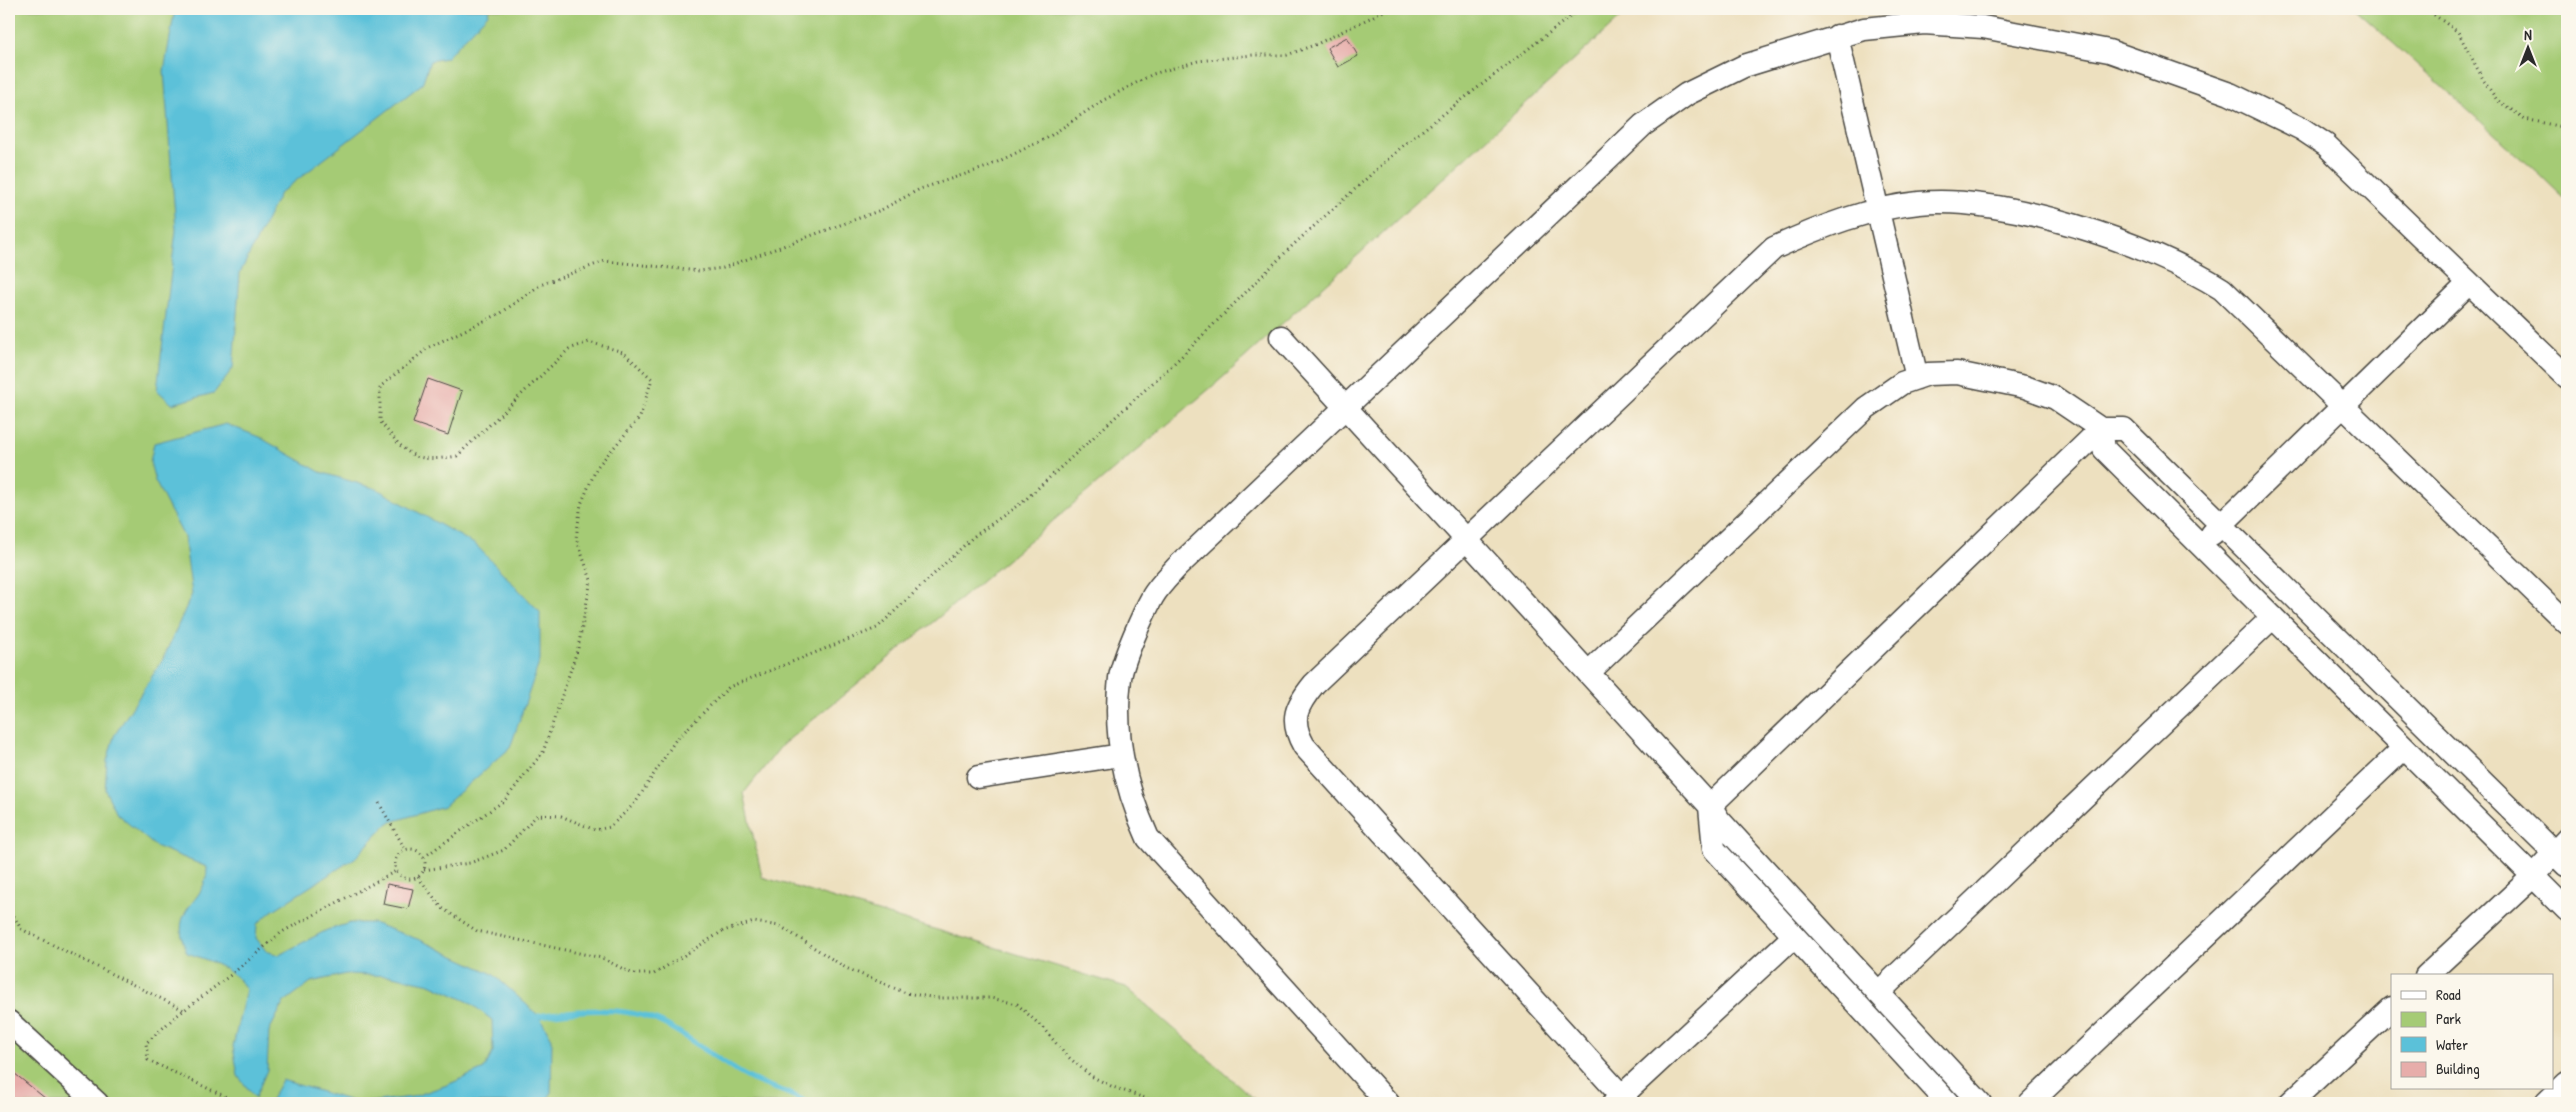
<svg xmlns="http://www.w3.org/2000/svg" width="2576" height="1112" font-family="'Patrick Hand',sans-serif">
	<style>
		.green { fill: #a5cb75; stroke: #687b50 }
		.water { fill: #5bc1d9; stroke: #437682 }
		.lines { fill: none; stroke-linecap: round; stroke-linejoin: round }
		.stream { stroke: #5bc1d9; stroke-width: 5.5 }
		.building { fill: #e7adaa }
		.minor-casing { stroke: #484641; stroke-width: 25 }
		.path { stroke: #484641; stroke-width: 3; stroke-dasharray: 1 4; stroke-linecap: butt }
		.minor { stroke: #fff; stroke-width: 22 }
	</style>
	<rect width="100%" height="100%" fill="#fbf7ec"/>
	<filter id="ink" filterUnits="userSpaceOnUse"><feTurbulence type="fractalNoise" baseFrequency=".02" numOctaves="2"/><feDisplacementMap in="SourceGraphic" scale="10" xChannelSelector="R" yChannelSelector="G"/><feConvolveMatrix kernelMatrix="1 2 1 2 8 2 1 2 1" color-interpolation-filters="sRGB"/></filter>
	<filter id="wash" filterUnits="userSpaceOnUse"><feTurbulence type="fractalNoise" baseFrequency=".0096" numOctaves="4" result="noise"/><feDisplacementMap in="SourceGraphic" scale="20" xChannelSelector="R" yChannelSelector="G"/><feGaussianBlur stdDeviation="1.12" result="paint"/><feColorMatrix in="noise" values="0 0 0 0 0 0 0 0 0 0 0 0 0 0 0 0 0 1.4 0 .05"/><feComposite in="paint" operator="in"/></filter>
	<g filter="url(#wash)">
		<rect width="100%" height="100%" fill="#ede0bf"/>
		<path class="green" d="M9 9H1630L1220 380 938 618 782 745 744 793 762 877 1126 987 1259 1103H9Z
			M2355 9H2567V201L2539 174Z"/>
		<path class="water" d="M175 9H322L328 12 337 9H489L488 14 446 58 430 61 422 84 280 193 240 273 233 368 214 393 172 404 157 390 176 230 164 71Z
			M226 424 259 437 320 472 377 489 476 545 540 612V660L510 748 444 806 388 823 355 858 272 911 257 924 256 938 266 951 279 955 327 930 350 923H373L420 940 493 974 539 1016 552 1039 551 1094 544 1103H360L412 1097 447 1085 484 1069 493 1052 492 1020 469 1002 430 984 392 976 346 974 311 982 284 1002 269 1031 267 1070 255 1098 238 1076 233 1046 246 989C233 968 210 961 187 953 166 905 208 905 207 867L155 846 117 814 105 790 107 761 114 736 163 659 192 594 184 537 155 481 150 462 154 443Z
			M282 1080 359 1103H269Z"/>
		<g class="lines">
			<path class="stream" d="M539 1016C577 1010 624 1005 660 1022 692 1037 719 1063 751 1079 770 1088 789 1091 807 1103"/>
		</g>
		<g id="blocks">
			<path class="building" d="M1347 37 1358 56 1338 67 1327 48Z
				M428 379 462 391 448 435 413 423Z
				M387 884 413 889 408 909 383 904Z
				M9 1069 51 1103H9Z"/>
		</g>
	</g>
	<g filter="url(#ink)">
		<use href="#blocks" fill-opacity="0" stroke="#484641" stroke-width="1"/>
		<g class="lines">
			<g class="minor-casing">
				<path id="minor" d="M1837 36 1917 378
					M1281 337 1710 806 1719 820 1980 1103
					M2101 429 2104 449 2567 910
					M2212 534 2469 283
					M1588 673 1866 408 1902 383 1928 374 1957 373 2025 387 2055 398 2101 429H2124L2567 865
					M978 777 1121 755
					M1710 806 2101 429
					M1710 807 1714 849 1948 1103
					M2426 976 2529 880 2567 839
					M1878 993 2273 617
					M9 1022 97 1103
					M1388 1103 1148 838C1125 788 1113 734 1120 678 1123 659 1143 614 1153 596 1159 586 1169 576 1177 567L1643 125 1687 94 1744 66 1864 29 1924 23 1983 27 2109 51 2230 94 2302 129 2326 145 2567 377
					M1614 1103 1794 936
					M1628 1103 1304 746C1289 720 1296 706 1314 684L1774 248C1820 227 1868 208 1919 203 2004 195 2150 243 2222 289L2567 623
					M2030 1103 2404 748
					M2290 1103 2392 1008
					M2546 1103 2567 1083"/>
			</g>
			<path class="path" d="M2426 9 2458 32 2484 81 2497 100 2525 119 2567 128
				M379 803 405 849
				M395 864a15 15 0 1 1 30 0a15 15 0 1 1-30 0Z
				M424 857 505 800 543 752 578 648 591 580 576 538 581 504 597 467 640 417 652 379 623 352 589 342 569 349 457 456C412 464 406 454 380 421V387L429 347 501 313 540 285 605 261 699 271 723 268 881 210 920 189 987 167 1047 138 1102 101 1153 74 1198 61 1253 55H1287L1317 44 1388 9
				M424 870 470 863 504 850 537 815 561 816 595 830 610 827 636 802 675 741 729 687 877 628 973 537 1024 501 1183 355 1292 246 1406 143 1580 9
				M418 877 442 908 477 931 602 958 633 974H654L723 931 754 922 780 926 846 968 906 993 937 998H991L1017 1004 1043 1028 1066 1055 1091 1076 1113 1087 1159 1103
				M9 907 21 929 184 1010
				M239 1103 148 1060 146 1043 175 1017 232 974 282 932 396 871"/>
			<use href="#minor" class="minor"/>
		</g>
	</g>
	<rect width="2576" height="1112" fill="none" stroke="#fbf7ec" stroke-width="30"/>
	<rect x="2391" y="974" width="162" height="115" fill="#fbf7ec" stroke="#a8a59f"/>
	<rect x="2401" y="991" width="25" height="8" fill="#ffffff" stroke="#a8a59f"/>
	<text x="2436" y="1000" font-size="15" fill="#2b2b2b">Road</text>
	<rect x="2401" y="1012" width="25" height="15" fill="#a5cb75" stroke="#a8a59f"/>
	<text x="2436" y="1024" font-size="15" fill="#2b2b2b">Park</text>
	<rect x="2401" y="1037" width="25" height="15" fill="#5bc1d9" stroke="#a8a59f"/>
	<text x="2436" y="1050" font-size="15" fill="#2b2b2b">Water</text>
	<rect x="2401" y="1062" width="25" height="15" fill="#e7adaa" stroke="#a8a59f"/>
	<text x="2436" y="1074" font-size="15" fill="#2b2b2b">Building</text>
	<g transform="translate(2528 48)" stroke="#fbf7ec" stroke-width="4" paint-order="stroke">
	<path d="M0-4L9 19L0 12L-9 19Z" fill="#2b2b2b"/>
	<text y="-8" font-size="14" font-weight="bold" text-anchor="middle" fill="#2b2b2b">N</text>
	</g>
</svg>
